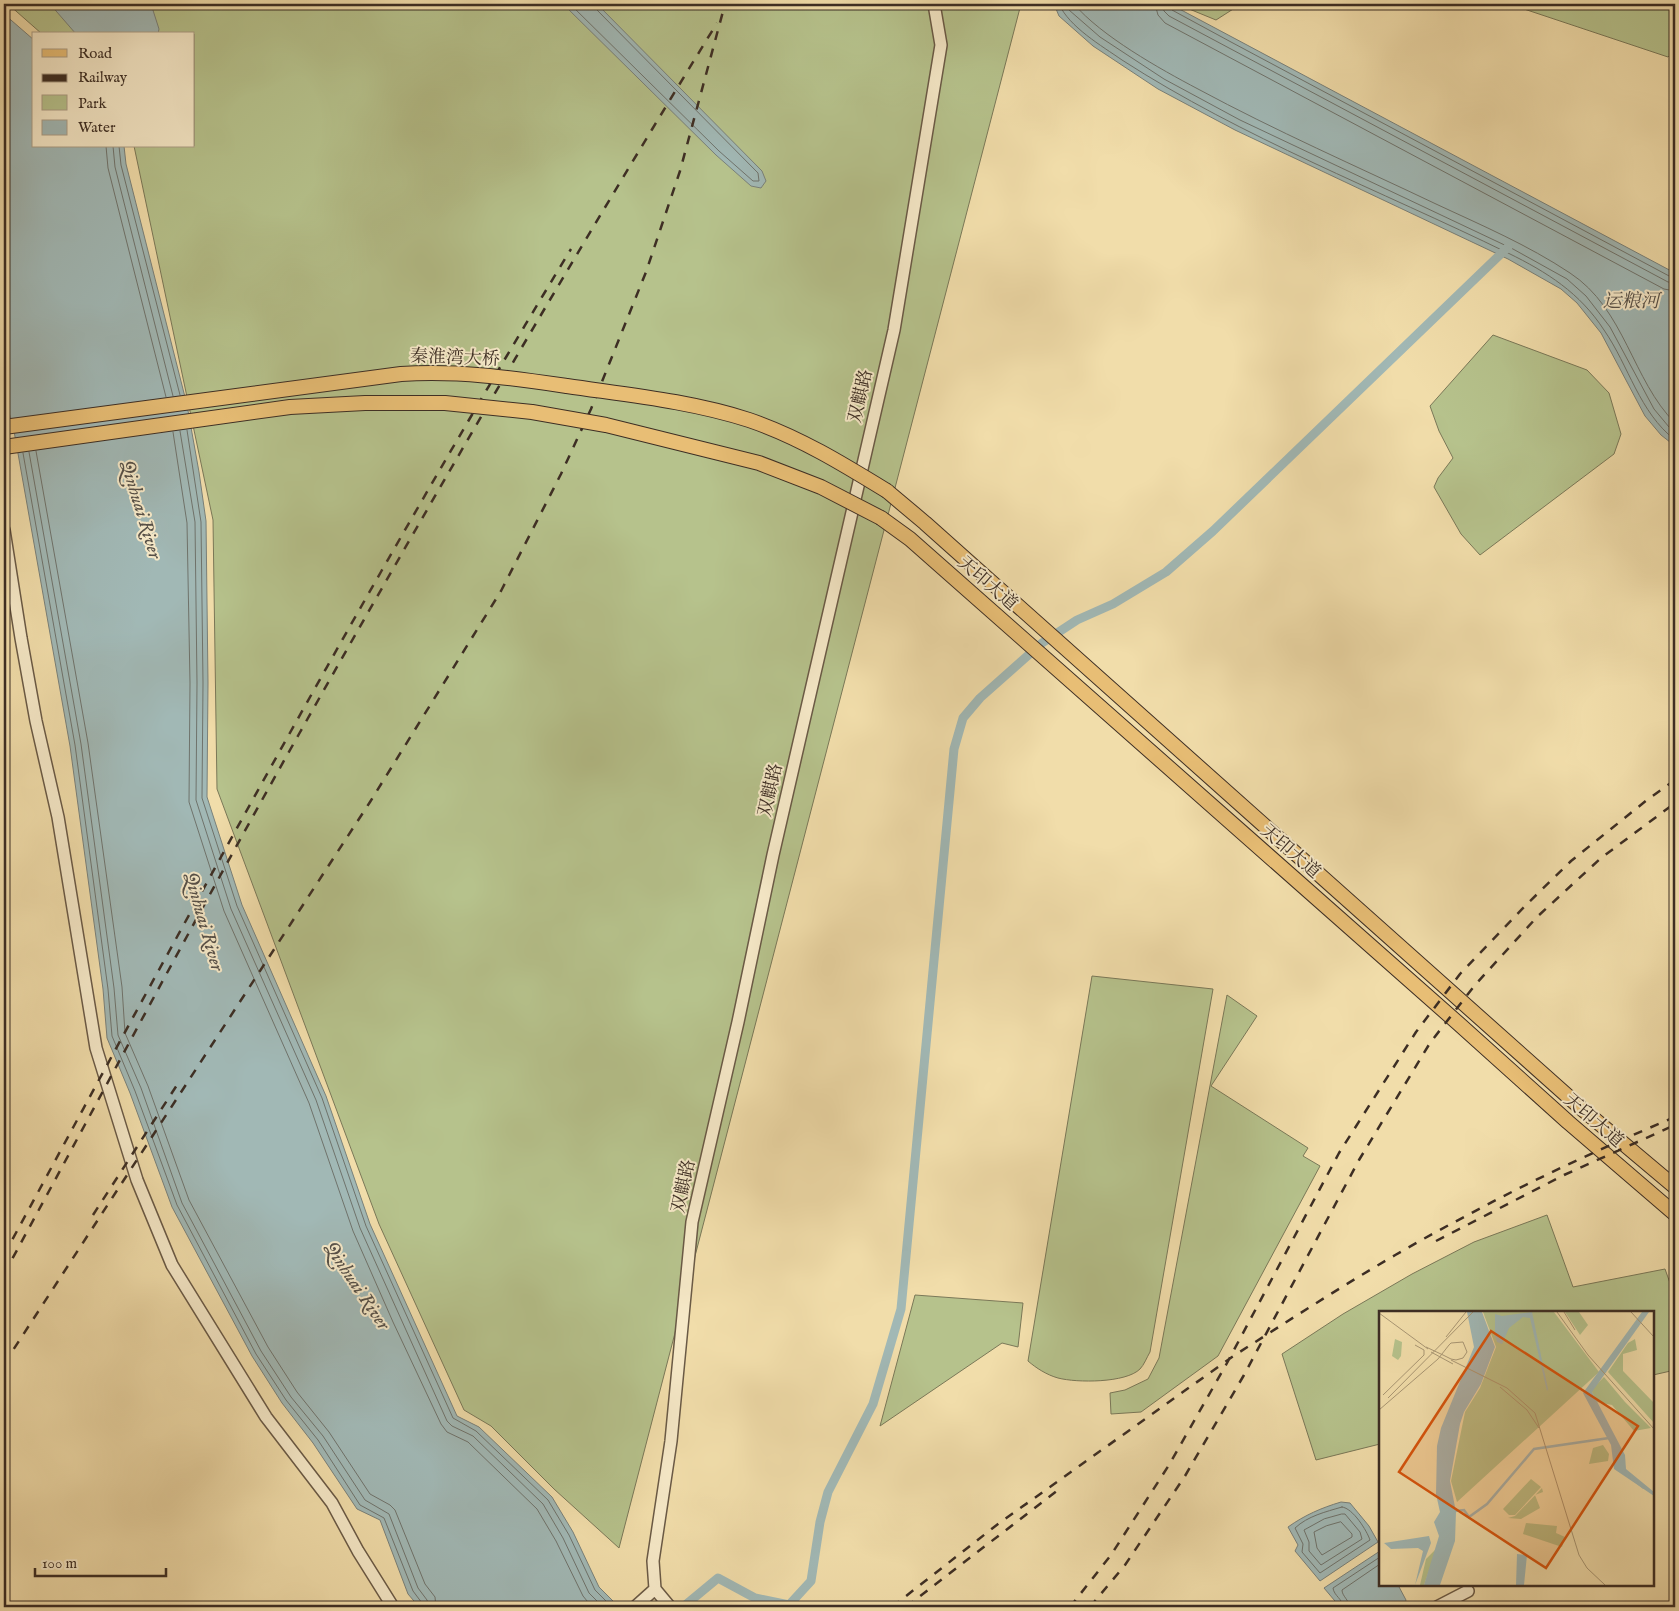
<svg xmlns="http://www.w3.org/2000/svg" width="1679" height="1611" font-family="'IM FELL English','Noto Serif SC',serif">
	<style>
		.green { fill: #b6c28c; stroke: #7a7858 }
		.water { fill: #a1b8b5; stroke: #79817b }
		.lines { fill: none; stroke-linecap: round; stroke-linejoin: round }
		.shore { stroke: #6f736c; stroke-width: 1 }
		.canal { stroke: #a1b8b5; stroke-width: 9 }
		.minor-casing { stroke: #6a5a46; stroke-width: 14 }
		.major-casing { stroke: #3d2e24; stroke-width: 16 }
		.minor { stroke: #f6e9c8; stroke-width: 11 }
		.major { stroke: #e8be75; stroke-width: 14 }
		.rail { stroke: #3d2e24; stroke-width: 2.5; stroke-dasharray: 9 9; stroke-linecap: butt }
		.major-bridge-casing { stroke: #3d2e24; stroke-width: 16; stroke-linecap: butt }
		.major-bridge { stroke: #e8be75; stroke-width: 14 }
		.labels { text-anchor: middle; stroke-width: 4; stroke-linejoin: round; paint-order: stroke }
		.street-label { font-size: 18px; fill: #3d2e24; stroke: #f6e9c8 }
		.water-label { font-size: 19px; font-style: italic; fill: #565048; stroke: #f6e9c8 }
		.inset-river { fill: none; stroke: #a1b8b5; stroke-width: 2.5 }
		.inset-road { fill: none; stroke: #a99774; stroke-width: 1 }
		.view { fill: #d7550e; fill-opacity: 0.15; stroke: #d7550e; stroke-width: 2.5 }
		.inset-edge { fill: none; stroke: #3d2e24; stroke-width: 2.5 }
	</style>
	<rect width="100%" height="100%" fill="#f1ddaa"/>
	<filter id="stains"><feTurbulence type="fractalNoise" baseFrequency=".004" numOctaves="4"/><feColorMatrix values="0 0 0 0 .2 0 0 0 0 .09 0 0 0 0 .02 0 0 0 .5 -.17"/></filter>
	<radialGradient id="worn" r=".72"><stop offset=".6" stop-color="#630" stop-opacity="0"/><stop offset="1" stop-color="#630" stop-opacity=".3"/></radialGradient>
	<path class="green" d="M8 4H1021L619 1548 554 1489 491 1426 464 1410 379 1224 217 789 213 520 134 146H194V34H42Z
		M1177 4H1241L1216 20Z
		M1509 4H1675V51L1668 57Z
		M1493 335 1587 370 1609 393 1621 434 1614 454 1480 555 1461 534 1434 487 1438 478 1453 458 1439 431 1430 406Z
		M1092 976 1213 989 1150 1352C1147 1357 1144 1365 1140 1369 1126 1383 1077 1383 1058 1378 1047 1375 1036 1368 1028 1361Z
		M1227 995 1257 1016 1211 1086 1308 1148 1303 1156 1320 1166 1218 1356 1141 1412 1111 1414 1110 1393 1125 1390 1148 1379 1159 1358Z
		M1547 1215 1573 1287 1665 1269 1675 1297V1370L1653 1375V1312H1380V1444L1316 1460 1282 1354 1343 1314 1412 1274 1474 1242Z
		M915 1295 1023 1303 1018 1347 1002 1343 880 1426Z"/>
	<path class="water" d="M50 4H151L159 29 158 34H76Z
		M563 4H597L762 171 766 181 761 188 751 186 716 155Z
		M1054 4H1170L1675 273V446L1661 435 1645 416 1601 333 1577 303 1561 289 1508 259 1235 130 1158 89 1093 46 1059 16Z
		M4 14 34 40V146H124L126 164 187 405 199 472 206 521 208 683 207 797 242 905 326 1096 370 1224 457 1416 479 1427 552 1497 573 1532 599 1587 619 1607H419L408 1594 380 1520 357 1509 313 1443 282 1403 252 1356 172 1207 130 1093 107 1038 103 989 70 746 14 431 4 394Z
		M1341 1502 1350 1503 1369 1526 1378 1542 1320 1581 1295 1551 1298 1545 1288 1527C1305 1515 1321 1508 1341 1502Z
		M1380 1551V1585H1398L1406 1600 1404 1607H1340L1324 1588Z"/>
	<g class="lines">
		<path class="shore" d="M570 4 719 151 753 181H759L758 173 596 9 594 4
			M1059 4C1069 27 1102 46 1122 60 1243 138 1379 190 1508 253 1547 272 1580 293 1604 330 1629 366 1639 412 1675 440
			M1066 4 1069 10 1100 37 1164 79 1240 120 1513 249 1567 279 1586 296 1610 327 1654 409 1669 427 1675 432
			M1074 4C1101 36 1160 69 1198 89 1276 131 1356 166 1436 204 1481 225 1528 245 1570 273 1625 309 1632 380 1675 423
			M1155 4 1158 15 1165 23 1664 289 1675 291
			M1162 4 1164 11 1169 16 1668 282 1675 283
			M1169 4 1172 10 1231 42 1671 277H1675
			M106 146 108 168 166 397
			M113 146 115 167 173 396
			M119 146 121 165 180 395
			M187 430 201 522 203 683 202 798 237 906 322 1098 366 1226 453 1418 476 1431 548 1500 569 1535 595 1590 612 1607
			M180 431 195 522 197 683 196 800 231 909 316 1100 360 1228 447 1421 452 1426 473 1436 543 1504 563 1538 589 1593 603 1607
			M173 432 187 523 190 683 189 802 224 911 309 1103 353 1231 393 1322 441 1424 447 1432 468 1442 537 1509 556 1541 583 1596 592 1607
			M36 451 88 743 122 987 125 1033 148 1086 189 1200 268 1347 297 1392 329 1432 370 1494 390 1505 395 1510 425 1584 435 1597 436 1607
			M29 452 81 744 114 988 118 1035 141 1088 182 1203 261 1351 291 1397 323 1436 365 1500 389 1514 418 1588 427 1600 429 1607
			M23 453 75 745 108 989 112 1036 135 1091 177 1205 256 1354 286 1400 318 1440 360 1505 384 1518 413 1591 422 1603 423 1607
			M1342 1507C1353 1508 1367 1531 1370 1540L1320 1573 1302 1552 1303 1544 1295 1528C1308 1516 1325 1512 1342 1507Z
			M1342 1514H1345L1360 1532 1362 1539 1321 1565 1309 1551V1542L1304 1530 1324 1519Z
			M1341 1522 1352 1534V1537L1322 1555 1317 1548 1314 1532 1326 1526Z
			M1343 1607C1343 1599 1334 1596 1333 1588L1380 1557
			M1350 1607C1349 1600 1342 1596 1342 1590L1380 1564"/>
		<path class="canal" d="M683 1607 718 1578 755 1598 789 1605 811 1581 820 1522 828 1492 873 1404 901 1309 954 749 963 718 980 698 1042 643 1077 620 1113 604 1166 572 1213 531 1508 247"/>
		<g class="minor-casing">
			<path id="minor" d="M4 530 21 638 36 721 58 817 96 1048 137 1180 172 1265 266 1417 332 1503 358 1551 393 1607
				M655 1589 653 1561 671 1441 692 1222 738 1022 773 855 894 330 941 45 934 4
				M655 1589 670 1607
				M635 1607 655 1589
				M1437 1607 1468 1591"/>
		</g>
		<g class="major-casing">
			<path id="major" d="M887 491 925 523 1581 1108 1675 1187
				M881 518 910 539 1459 1024 1568 1122 1675 1214"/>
		</g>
		<use href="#minor" class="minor"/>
		<use href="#major" class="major"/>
		<path class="rail" d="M93 1215 177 1085
			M1436 1241 1564 1175 1675 1125
			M4 1255C187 917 371 578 571 249
			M4 1274C102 1094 198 913 299 734 434 495 573 257 717 23
			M4 1364 370 802 501 591 561 474 591 409 646 272 680 171 725 4
			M892 1607 998 1524 1232 1357C1308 1308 1385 1258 1466 1216 1534 1179 1604 1147 1675 1117
			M906 1607 1058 1490
			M1070 1607 1111 1555 1169 1465 1227 1363 1339 1153 1416 1032 1460 974 1525 906 1571 861 1647 800 1675 780
			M1090 1607 1125 1565 1185 1476 1244 1375 1359 1160 1430 1043 1475 985 1537 917 1601 858 1675 803"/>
		<g class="major-bridge-casing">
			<path id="major-bridge" d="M4 427 401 374C458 370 512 378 567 386 628 395 690 401 749 420 799 437 843 464 887 491
				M4 447 290 407 365 403H445L532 412 606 425 759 463 821 487 881 518"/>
		</g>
		<use href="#major-bridge" class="major-bridge"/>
	</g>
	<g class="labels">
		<g class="street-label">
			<text transform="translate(455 357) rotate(2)" y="6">秦淮湾大桥</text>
			<text transform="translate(860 396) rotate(-77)" y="6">双麒路</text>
			<text transform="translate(988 583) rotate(41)" y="6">天印大道</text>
			<text transform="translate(770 790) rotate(-77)" y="6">双麒路</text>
			<text transform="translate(1291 851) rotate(41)" y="6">天印大道</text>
			<text transform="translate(1594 1120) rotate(41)" y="6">天印大道</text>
			<text transform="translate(683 1186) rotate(-78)" y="6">双麒路</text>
		</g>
		<g class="water-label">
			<text x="1631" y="307">运粮河</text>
			<text transform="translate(142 509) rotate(73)" y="7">Qinhuai River</text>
			<text transform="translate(205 921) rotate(74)" y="7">Qinhuai River</text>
			<text transform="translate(358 1285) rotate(56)" y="7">Qinhuai River</text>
		</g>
	</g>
	<g transform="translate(1379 1311)">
		<rect width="275" height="275" fill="#f1ddaa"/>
		<path d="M104 1H175L220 61 78 191 72 170 86 101 101 77 117 36ZM186 1H200L209 14 201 24ZM16 28 23 31 22 45 19 49 13 45ZM256 28 258 39 244 43V60L275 92V112L229 61 249 32ZM225 66 246 91 272 117 255 120 233 94 218 91 212 79ZM224 134 230 143 229 150 210 153 214 137ZM152 168 162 176 136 204H130L124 198ZM163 177 164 181 156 184 161 197 142 208 129 207 136 205ZM147 212 178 215 177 222 186 226 183 236 144 223ZM58 237 45 274H41L47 248Z" fill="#b6c28c"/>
		<path d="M88 1H103L116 36 102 73 85 101 81 113 71 170 77 201 76 230 61 274H45L60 225 55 211 61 201 57 183 58 135 62 117 95 36ZM153 1 169 78 168 80 151 7 144 6 130 17 123 33 118 31 116 25V3L123 5ZM263 1H270L213 81 246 144 247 158 275 181V185L235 158 232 134 204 82ZM50 225 52 232 36 274 44 240 39 237 12 238 5 232ZM138 243 148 244 145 274H137Z" fill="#a1b8b5"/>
		<path class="inset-river" d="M250 165 265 177M76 200 85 199 90 206 108 193 155 138 230 127"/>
		<path class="inset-road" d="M178 1 209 44 275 118M185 1 196 19M252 1 275 26M0 2 49 38M67 26 87 1M52 41 74 53M72 49 128 77 156 102 200 244 208 257 226 274M121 76 148 99 160 117M4 84 45 44V39L36 34M9 87 94 1M0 99 59 48 70 34 72 32 84 31 88 41 84 47 77 49 72 48 64 44 47 36"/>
		<path class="view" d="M112 20 259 115 167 257 20 161Z"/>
		<rect width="275" height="275" class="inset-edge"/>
	</g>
	<rect width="1679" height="1611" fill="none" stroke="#f1ddaa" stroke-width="20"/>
	<rect x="5" y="5" width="1669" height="1601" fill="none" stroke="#3d2e24" stroke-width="2.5"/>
	<rect x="10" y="10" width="1659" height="1591" fill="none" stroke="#3d2e24"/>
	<rect x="32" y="32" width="162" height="115" fill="#f6e9c8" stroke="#ac9e86"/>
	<rect x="42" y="49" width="25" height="8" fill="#e8be75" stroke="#ac9e86"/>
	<text x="78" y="58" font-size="15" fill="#3d2e24">Road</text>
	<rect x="42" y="74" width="25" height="8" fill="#3d2e24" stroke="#ac9e86"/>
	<text x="78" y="82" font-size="15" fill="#3d2e24">Railway</text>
	<rect x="42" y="95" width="25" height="15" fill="#b6c28c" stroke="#ac9e86"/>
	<text x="78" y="108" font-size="15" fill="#3d2e24">Park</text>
	<rect x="42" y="120" width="25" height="15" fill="#a1b8b5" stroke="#ac9e86"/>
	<text x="78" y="132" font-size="15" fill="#3d2e24">Water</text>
	<path d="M35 1568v8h131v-8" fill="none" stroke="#3d2e24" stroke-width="2.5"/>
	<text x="42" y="1568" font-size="15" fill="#3d2e24" stroke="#f6e9c8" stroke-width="4" paint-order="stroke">100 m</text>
	<rect width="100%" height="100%" filter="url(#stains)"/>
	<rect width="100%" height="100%" fill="url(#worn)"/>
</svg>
